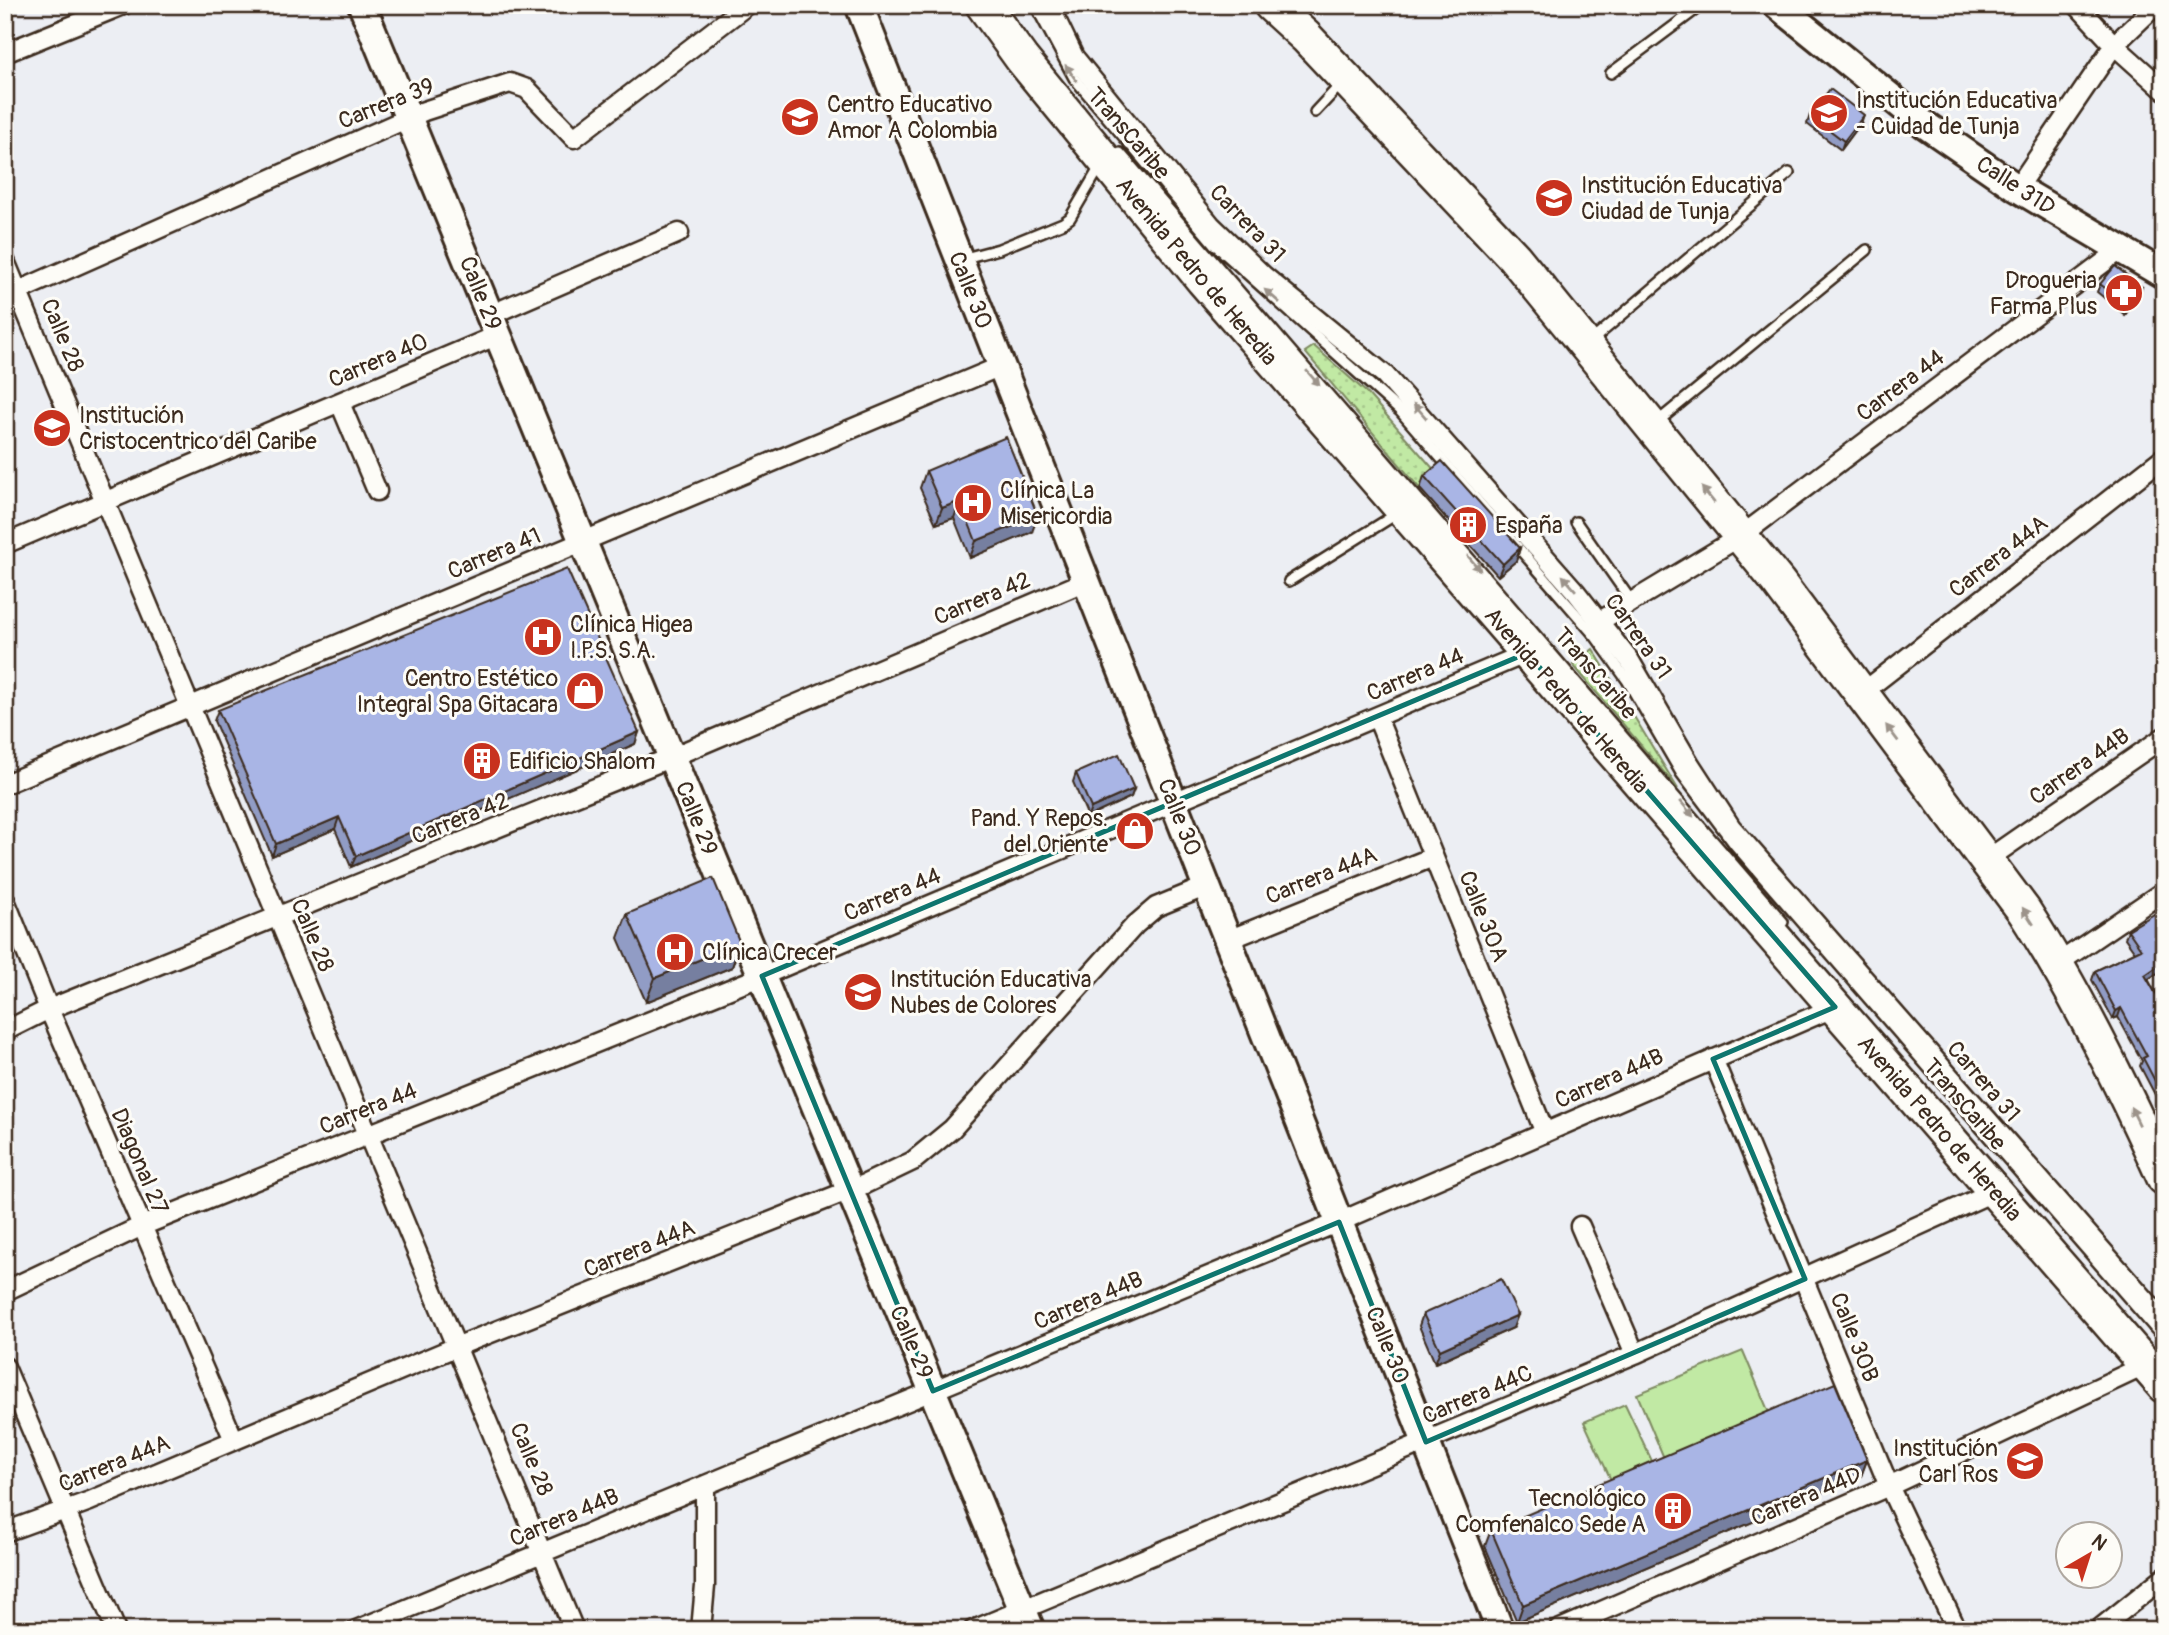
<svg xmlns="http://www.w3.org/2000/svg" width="2169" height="1635" viewBox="0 0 2169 1635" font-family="Pangolin,sans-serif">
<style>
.green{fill:url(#green-dots);stroke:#7e8a61;stroke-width:2}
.pitch{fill:#c1e9a4;stroke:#7e8a61;stroke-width:2}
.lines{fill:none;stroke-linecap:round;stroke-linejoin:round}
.lane-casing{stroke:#3b2a1e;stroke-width:14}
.street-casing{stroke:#3b2a1e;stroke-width:23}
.secondary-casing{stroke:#3b2a1e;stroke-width:32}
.highway-casing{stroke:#3b2a1e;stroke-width:38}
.lane{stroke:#fdfcf7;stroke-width:9}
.street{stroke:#fdfcf7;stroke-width:18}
.secondary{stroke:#fdfcf7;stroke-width:26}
.highway{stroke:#fdfcf7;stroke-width:33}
.wall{fill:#919cc5;stroke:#3b2a1e;stroke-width:2}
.shaded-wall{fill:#767fa0;stroke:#3b2a1e;stroke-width:2}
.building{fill:#a9b5e5;stroke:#3b2a1e;stroke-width:2}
.oneway{fill:#9c938a}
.marked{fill:none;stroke:#0f766e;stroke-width:5;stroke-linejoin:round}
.labels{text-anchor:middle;stroke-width:6;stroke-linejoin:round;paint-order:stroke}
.poi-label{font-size:23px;fill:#3b2a1e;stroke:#fdfcf7;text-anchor:start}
.street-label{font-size:23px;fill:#3b2a1e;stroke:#fdfcf7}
</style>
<defs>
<pattern id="green-dots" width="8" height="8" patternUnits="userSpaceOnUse" patternTransform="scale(1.75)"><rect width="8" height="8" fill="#c1e9a4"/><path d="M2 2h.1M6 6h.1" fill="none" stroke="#a7c88d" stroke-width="1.8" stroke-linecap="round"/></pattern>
</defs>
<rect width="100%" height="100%" fill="#eceef3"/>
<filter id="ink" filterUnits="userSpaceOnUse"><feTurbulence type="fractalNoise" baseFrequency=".0143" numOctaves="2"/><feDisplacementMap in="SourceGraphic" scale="14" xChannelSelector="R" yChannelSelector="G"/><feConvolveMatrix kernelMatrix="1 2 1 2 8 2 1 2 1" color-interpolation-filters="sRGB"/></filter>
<g filter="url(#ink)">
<!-- green -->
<path class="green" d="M1314,346L1367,393L1437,473L1420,489L1305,352Z
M1593,649L1678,789L1573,665Z"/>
<!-- pitch -->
<path class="pitch" d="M1743,1351L1772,1420L1666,1463L1637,1394Z
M1625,1404L1652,1461L1611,1480L1584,1422Z"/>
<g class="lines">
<defs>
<path id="lane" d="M1035,5L1074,78L1215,245L1400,411L1596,637L1627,680L1681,773L1735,845L2164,1339
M1611,73L1702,5
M1315,112L1342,83
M1120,153L1783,922
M961,259L999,249L1063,223L1070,218L1101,165
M1590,342L1789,173
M1656,423L1867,250
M1576,522L1632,602
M1289,581L1398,513"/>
<path id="street" d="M1049,5L1074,57L1211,225L1264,276L1385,375L1576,592L1630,661L1690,764L1731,827L2164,1321
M2077,5L2114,45L2164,90
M5,53L123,5
M2017,188L2114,45L2156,5
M5,261L574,1630
M5,297L424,111L510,83L527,89L574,138L747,5
M490,315L679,233
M340,403L377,491
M5,544L498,335
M1600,621L1741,536L2119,251
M1862,693L2164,457
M1377,717L1545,1133
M5,784L1001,366
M1988,859L2164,737
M5,900L49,1009L234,1440
M1228,940L1433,857
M2057,964L2164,891
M5,1031L49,1009L672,757L1086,581
M1713,1059L1889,1486L1957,1630
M1580,1226L1635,1354
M5,1291L142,1226L762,976L1527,653
M5,1367L116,1630
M5,1532L90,1501L458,1346L865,1184L913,1161L952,1129L1135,925L1156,907L1207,886
M356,1630L1339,1222L1835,1007
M701,1630L705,1586V1485
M973,1630L1635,1354L1995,1191
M1558,1630L1889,1486L2146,1365
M2098,1630L2164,1577"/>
<path id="secondary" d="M362,5L1031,1630
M859,5L1500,1630
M1777,5L1924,124L2017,188L2164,275"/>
<path id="highway" d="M983,5L1022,59L1203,280L2164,1386
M1271,5L1306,37L1514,257L1778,582L2024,911C2078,995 2123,1087 2164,1178"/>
</defs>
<!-- lane casing -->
<use href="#lane" class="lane-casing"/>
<!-- street casing -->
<use href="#street" class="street-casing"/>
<!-- secondary casing -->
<use href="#secondary" class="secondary-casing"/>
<!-- highway casing -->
<use href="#highway" class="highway-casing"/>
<!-- lane -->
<use href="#lane" class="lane"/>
<!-- street -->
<use href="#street" class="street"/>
<!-- secondary -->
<use href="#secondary" class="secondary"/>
<!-- highway -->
<use href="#highway" class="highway"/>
</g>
<!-- wall -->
<path class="wall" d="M1810,115L1861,123L1841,150L1807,124Z
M2100,284L2142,287L2139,295L2125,315L2097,292Z
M926,471L1032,532L970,558L954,518L936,524L920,488Z
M1424,476L1520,548L1516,561L1498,576L1420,489Z
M218,710L639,732L635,744L351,867L335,829L272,856L214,721Z
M1076,773L1134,789L1131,797L1088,817L1073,782Z
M627,914L740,943L732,967L646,1002L618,938Z
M2128,930L2164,969L2148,979L2164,1008V1112L2140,1066L2142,1061L2118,1017L2113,1019L2092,980L2095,971L2135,952L2125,938Z
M1423,1314L1513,1328L1435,1363L1419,1326Z
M1867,1460L1861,1476L1517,1622L1485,1546L1491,1530Z"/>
<!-- shaded-wall -->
<path class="shaded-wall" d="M1864,115L1861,123L1841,150L1844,141Z
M2142,287L2139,295L2125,315L2128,306Z
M960,501L954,518L936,524L942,508Z
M1038,516L1032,532L970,558L976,541Z
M1520,548L1516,561L1498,576L1503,564Z
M639,732L635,744L351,867L356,856Z
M1134,789L1131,797L1088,817L1091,808Z
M339,817L335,829L272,856L276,844Z
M740,943L732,967L646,1002L655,978Z
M2164,962V969L2142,983L2145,975Z
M2121,1008L2118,1017L2113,1019L2116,1011Z
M1518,1315L1513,1328L1435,1363L1440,1350Z
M1867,1460L1861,1476L1517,1622L1523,1605Z"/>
<!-- building -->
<path class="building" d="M1830,89L1864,115L1844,141L1810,115Z
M2115,266L2142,287L2128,306L2100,284Z
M1006,437L1038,516L976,541L960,501L942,508L926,471Z
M1442,461L1520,548L1503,564L1424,476Z
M567,569L639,732L356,856L339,817L276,844L218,710Z
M1119,754L1134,789L1091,808L1076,773Z
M713,878L740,943L655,978L627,914Z
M2164,908V962L2145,975L2164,1008V1098L2143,1058L2147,1056L2121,1008L2116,1011L2095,971L2141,949L2128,930Z
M1501,1279L1518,1315L1440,1350L1423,1314Z
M1835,1383L1867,1460L1523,1605L1491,1530Z"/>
<!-- one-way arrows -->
<defs><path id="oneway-solid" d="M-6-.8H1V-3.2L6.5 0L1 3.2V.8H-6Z" transform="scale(1.75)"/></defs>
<g class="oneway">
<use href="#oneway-solid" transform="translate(1071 73) rotate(-125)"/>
<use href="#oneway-solid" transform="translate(1272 296) rotate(-139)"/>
<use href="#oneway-solid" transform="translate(1313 378) rotate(49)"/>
<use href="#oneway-solid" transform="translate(1420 411) rotate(-131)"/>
<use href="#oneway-solid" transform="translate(1708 495) rotate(-129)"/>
<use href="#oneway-solid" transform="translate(1474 563) rotate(49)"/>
<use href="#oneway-solid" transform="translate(1569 583) rotate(-131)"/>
<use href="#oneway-solid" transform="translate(1892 733) rotate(-127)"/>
<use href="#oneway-solid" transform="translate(1687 809) rotate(50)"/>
<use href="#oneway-solid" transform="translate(2028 916) rotate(-123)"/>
<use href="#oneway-solid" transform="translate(2135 1116) rotate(-116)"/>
</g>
</g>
<!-- marked area -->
<path class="marked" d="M1527,653L1835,1007L1713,1059L1805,1279L1426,1442L1339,1222L933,1391L762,976Z"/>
<!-- icons -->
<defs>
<symbol id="school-disc" viewBox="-11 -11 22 22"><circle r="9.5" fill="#c8321e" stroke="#fdfcf7"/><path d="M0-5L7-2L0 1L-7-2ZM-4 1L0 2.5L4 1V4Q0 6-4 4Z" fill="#fff"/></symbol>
<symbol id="pharmacy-disc" viewBox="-11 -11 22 22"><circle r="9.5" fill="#c8321e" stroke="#fdfcf7"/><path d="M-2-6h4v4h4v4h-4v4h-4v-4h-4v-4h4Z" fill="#fff"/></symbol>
<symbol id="hospital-disc" viewBox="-11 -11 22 22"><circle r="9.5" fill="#c8321e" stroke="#fdfcf7"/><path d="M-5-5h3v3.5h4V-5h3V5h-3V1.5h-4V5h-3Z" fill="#fff"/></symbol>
<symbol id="building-disc" viewBox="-11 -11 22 22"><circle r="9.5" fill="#c8321e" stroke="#fdfcf7"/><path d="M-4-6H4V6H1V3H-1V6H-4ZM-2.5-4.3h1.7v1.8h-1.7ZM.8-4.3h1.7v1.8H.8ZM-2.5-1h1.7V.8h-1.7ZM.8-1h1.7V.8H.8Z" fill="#fff"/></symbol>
<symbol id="shop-disc" viewBox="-11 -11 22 22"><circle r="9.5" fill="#c8321e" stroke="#fdfcf7"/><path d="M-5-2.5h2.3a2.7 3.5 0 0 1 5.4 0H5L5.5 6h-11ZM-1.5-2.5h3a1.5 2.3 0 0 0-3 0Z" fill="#fff"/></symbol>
</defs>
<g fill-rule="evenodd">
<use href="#school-disc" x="1807" y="91" width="44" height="44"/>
<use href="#school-disc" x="778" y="95" width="44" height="44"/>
<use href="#school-disc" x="1532" y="176" width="44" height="44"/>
<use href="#pharmacy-disc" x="2102" y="271" width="44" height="44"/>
<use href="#school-disc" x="30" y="406" width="44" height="44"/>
<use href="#hospital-disc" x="951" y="481" width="44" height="44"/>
<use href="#building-disc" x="1446" y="503" width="44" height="44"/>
<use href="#hospital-disc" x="521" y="615" width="44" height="44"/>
<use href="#shop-disc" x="563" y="669" width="44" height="44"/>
<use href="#building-disc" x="460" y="739" width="44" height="44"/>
<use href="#shop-disc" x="1113" y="809" width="44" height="44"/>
<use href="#hospital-disc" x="653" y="930" width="44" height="44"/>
<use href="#school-disc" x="841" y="970" width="44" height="44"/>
<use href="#school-disc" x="2003" y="1439" width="44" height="44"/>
<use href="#building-disc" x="1651" y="1489" width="44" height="44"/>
</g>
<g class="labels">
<!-- poi labels -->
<g class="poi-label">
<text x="1856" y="108">Institución Educativa<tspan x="1856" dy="26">- Cuidad de Tunja</tspan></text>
<text x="827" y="112">Centro Educativo<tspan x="827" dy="26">Amor A Colombia</tspan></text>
<text x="1581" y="193">Institución Educativa<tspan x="1581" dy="26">Ciudad de Tunja</tspan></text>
<text x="2097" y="288" text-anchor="end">Drogueria<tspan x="2097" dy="26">Farma Plus</tspan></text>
<text x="79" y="423">Institución<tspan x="79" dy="26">Cristocentrico del Caribe</tspan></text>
<text x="1000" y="498">Clínica La<tspan x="1000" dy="26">Misericordia</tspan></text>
<text x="1495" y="533">España</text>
<text x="570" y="632">Clínica Higea<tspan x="570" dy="26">I.P.S. S.A.</tspan></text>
<text x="558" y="686" text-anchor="end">Centro Estético<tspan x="558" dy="26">Integral Spa Gitacara</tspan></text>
<text x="509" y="769">Edificio Shalom</text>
<text x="1108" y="826" text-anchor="end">Pand. Y Repos.<tspan x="1108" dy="26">del Oriente</tspan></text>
<text x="702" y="960">Clínica Crecer</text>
<text x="890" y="987">Institución Educativa<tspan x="890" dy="26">Nubes de Colores</tspan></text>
<text x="1998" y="1456" text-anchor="end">Institución<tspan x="1998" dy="26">Carl Ros</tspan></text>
<text x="1646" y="1506" text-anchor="end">Tecnológico<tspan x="1646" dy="26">Comfenalco Sede A</tspan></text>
</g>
<!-- street labels -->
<g class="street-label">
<text transform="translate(386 103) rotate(-22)" y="8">Carrera 39</text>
<text transform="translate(1129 133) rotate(49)" y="8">TransCaribe</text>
<text transform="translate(2016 185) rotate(33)" y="8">Calle 31D</text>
<text transform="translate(1248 223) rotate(46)" y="8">Carrera 31</text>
<text transform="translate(1197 271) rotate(50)" y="8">Avenida Pedro de Heredia</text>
<text transform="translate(971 290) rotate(68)" y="8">Calle 30</text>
<text transform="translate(481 293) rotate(68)" y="8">Calle 29</text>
<text transform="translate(63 335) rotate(67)" y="8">Calle 28</text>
<text transform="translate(378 360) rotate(-23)" y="8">Carrera 40</text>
<text transform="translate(1900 385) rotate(-37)" y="8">Carrera 44</text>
<text transform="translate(494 553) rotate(-23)" y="8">Carrera 41</text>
<text transform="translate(1998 556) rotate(-38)" y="8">Carrera 44A</text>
<text transform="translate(982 598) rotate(-23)" y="8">Carrera 42</text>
<text transform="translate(1639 636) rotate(55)" y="8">Carrera 31</text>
<text transform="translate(1596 673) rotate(49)" y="8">TransCaribe</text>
<text transform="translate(1415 674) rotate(-23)" y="8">Carrera 44</text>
<text transform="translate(1567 700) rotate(49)" y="8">Avenida Pedro de Heredia</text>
<text transform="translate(2079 766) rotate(-35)" y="8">Carrera 44B</text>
<text transform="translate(1180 817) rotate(68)" y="8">Calle 30</text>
<text transform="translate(460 818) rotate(-22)" y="8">Carrera 42</text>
<text transform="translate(697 818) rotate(68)" y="8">Calle 29</text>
<text transform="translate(1321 875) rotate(-22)" y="8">Carrera 44A</text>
<text transform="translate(892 894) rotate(-23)" y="8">Carrera 44</text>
<text transform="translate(1484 916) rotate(68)" y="8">Calle 30A</text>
<text transform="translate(313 935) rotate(67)" y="8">Calle 28</text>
<text transform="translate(1609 1078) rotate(-24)" y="8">Carrera 44B</text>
<text transform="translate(1984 1081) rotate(49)" y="8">Carrera 31</text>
<text transform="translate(1965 1104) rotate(49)" y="8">TransCaribe</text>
<text transform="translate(368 1108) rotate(-22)" y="8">Carrera 44</text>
<text transform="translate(1940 1128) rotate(49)" y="8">Avenida Pedro de Heredia</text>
<text transform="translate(140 1161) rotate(67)" y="8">Diagonal 27</text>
<text transform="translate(639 1248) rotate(-22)" y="8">Carrera 44A</text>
<text transform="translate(1088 1300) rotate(-23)" y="8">Carrera 44B</text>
<text transform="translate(1855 1337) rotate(68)" y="8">Calle 30B</text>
<text transform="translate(912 1342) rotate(67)" y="8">Calle 29</text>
<text transform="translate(1388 1345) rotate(68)" y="8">Calle 30</text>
<text transform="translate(1477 1394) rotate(-23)" y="8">Carrera 44C</text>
<text transform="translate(532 1459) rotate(67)" y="8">Calle 28</text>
<text transform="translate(114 1463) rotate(-22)" y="8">Carrera 44A</text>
<text transform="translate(1806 1496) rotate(-23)" y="8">Carrera 44D</text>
<text transform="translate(564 1517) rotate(-23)" y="8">Carrera 44B</text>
</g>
</g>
<!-- margin -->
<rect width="2169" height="1635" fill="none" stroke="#fdfcf7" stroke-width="28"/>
<rect x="14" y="14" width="2141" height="1607" fill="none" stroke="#3b2a1e" stroke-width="2.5" filter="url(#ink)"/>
<!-- north arrow -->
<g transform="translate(2089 1555) rotate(39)"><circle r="33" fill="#fdfcf7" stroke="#afa8a0" stroke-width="2"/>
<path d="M0-5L12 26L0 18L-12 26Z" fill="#c8321e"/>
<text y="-10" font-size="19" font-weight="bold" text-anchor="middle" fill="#3b2a1e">N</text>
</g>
</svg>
